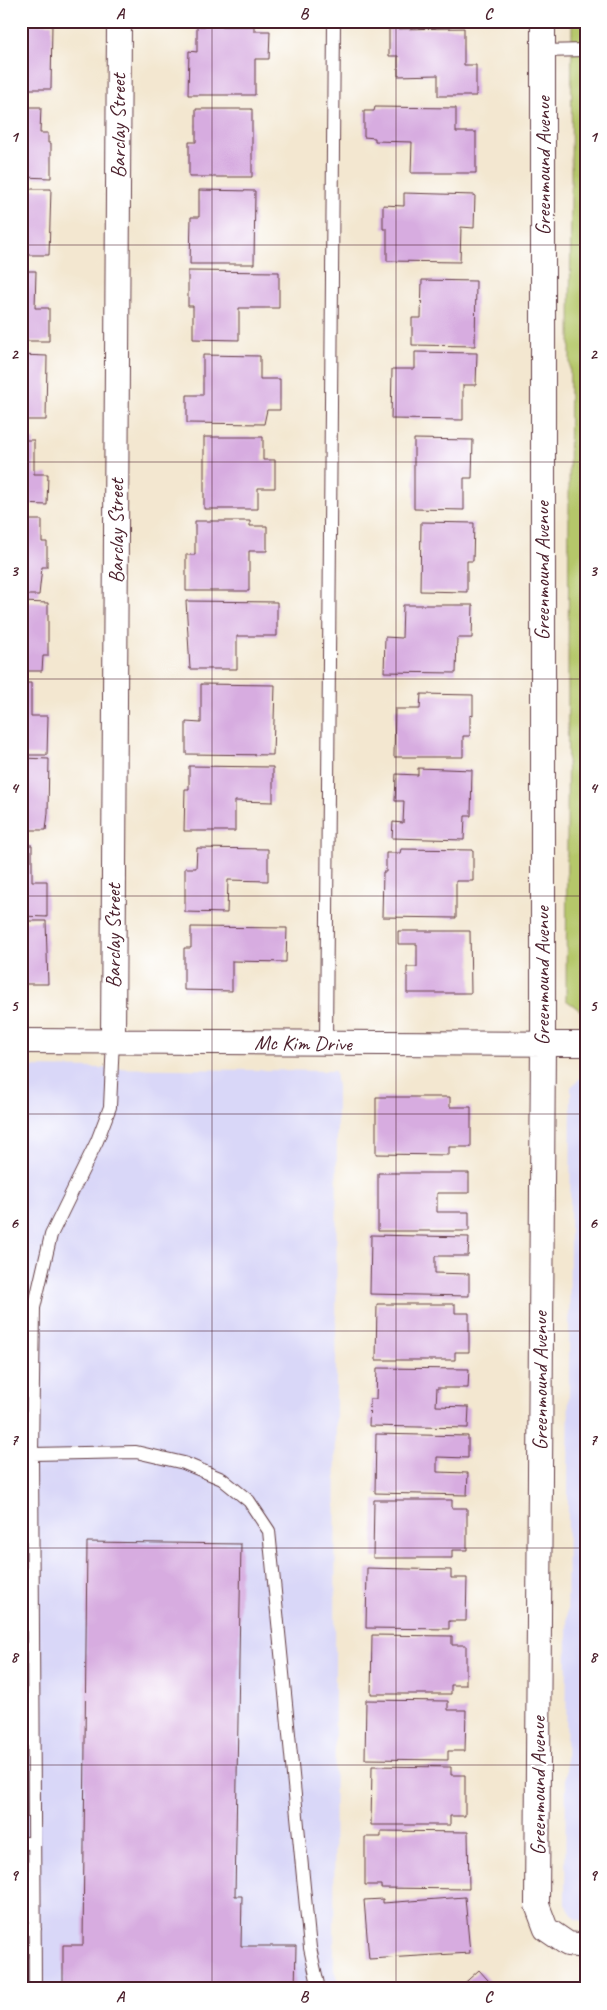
<svg xmlns="http://www.w3.org/2000/svg" width="607" height="2010" viewBox="0 0 607 2010" font-family="Caveat,sans-serif">
<style>
.built{fill:#d9d7f8}
.green{fill:#b5c76a;stroke:#80734a}
.building{fill:#d7ace0}
.lines{fill:none;stroke-linecap:round;stroke-linejoin:round}
.lane-casing{stroke:#633d44;stroke-width:14}
.street-casing{stroke:#633d44;stroke-width:26}
.lane{stroke:#fff;stroke-width:12}
.street{stroke:#fff;stroke-width:24}
.grid{fill:none;stroke:#4a1f2b;stroke-width:1;stroke-opacity:0.55}
.labels{text-anchor:middle;stroke-width:4.5;stroke-linejoin:round;paint-order:stroke}
.street-label{font-size:21px;fill:#4a1f2b;stroke:#fff}
.neatline{fill:none;stroke:#4a1f2b;stroke-width:2}
.grid-label{font-size:16px;text-anchor:middle;font-weight:bold;fill:#4a1f2b}
</style>
<rect width="100%" height="100%" fill="#fff"/>
<filter id="ink" filterUnits="userSpaceOnUse"><feTurbulence type="fractalNoise" baseFrequency=".02" numOctaves="2"/><feDisplacementMap in="SourceGraphic" scale="10" xChannelSelector="R" yChannelSelector="G"/><feConvolveMatrix kernelMatrix="1 2 1 2 8 2 1 2 1" color-interpolation-filters="sRGB"/></filter>
<filter id="wash" filterUnits="userSpaceOnUse"><feTurbulence type="fractalNoise" baseFrequency=".0096" numOctaves="4" result="noise"/><feDisplacementMap in="SourceGraphic" scale="20" xChannelSelector="R" yChannelSelector="G"/><feGaussianBlur stdDeviation="1.12" result="paint"/><feColorMatrix in="noise" values="0 0 0 0 0 0 0 0 0 0 0 0 0 0 0 0 0 1.4 0 .05"/><feComposite in="paint" operator="in"/></filter>
<g filter="url(#wash)">
<rect width="100%" height="100%" fill="#f3e7d0"/>
<!-- built -->
<path class="built" d="M21,1067L335,1071L337,1087L334,1970L341,1989H21Z
M586,1072V1922L575,1919L565,1904L571,1087Z"/>
<!-- green -->
<path class="green" d="M572,21H586V1011H581L566,1000Z"/>
<g id="blocks">
<!-- building -->
<path class="building" d="M21,24H52L51,89H21Z
M197,26H254V31H270L269,59H255V95H188L189,51L197,52Z
M464,28V65H476V96H438V75L398,76V56H389V29Z
M21,107H41L40,133H48V143H51V178L21,177Z
M375,107L456,108V132H476V173H411L412,142L375,141V138L364,137V111H374Z
M196,109H252V177H189V142H196Z
M21,189H51L49,255H21Z
M199,190L255,191L254,264H190L191,217H199Z
M404,193L475,195L474,228L461,227L460,262L387,261V229H383V205L404,206Z
M21,271H36L35,308H49V341H21Z
M188,271L279,272V308H239V340L193,339V306H188Z
M422,280L476,281L475,346L412,345V318H421Z
M415,352L477,353L476,385H463V420L391,419L392,369H415Z
M21,355L47,356L46,420H21Z
M203,355L260,356V379H280V410H267L264,424L187,423V395H203Z
M204,437H263V460H275V488H258V509H204Z
M414,439L473,440L472,478H464V510L414,509Z
M21,440H34V474H48L47,505L21,504Z
M21,520H42V542H47V567H42L39,595H21Z
M195,521H250V526H267V551H249V591H186V555H195Z
M421,522L474,523L473,561H467V592L420,591Z
M186,601L277,602V636H237V669H190Z
M21,602L48,603V656H43L42,671H21Z
M403,605H473L472,638H457L456,673L384,672L385,637L402,638Z
M21,683H31V716H48L47,755H21Z
M201,684L275,685L273,755L186,754V722L201,723Z
M421,694L473,695V716L470,715V736H463V757H394L395,709H420Z
M21,758L49,759L48,813L46,830H21Z
M189,766L273,767V802L235,801V831H184L185,789H189Z
M418,768L472,770L471,816H465L464,840L392,838L393,822L403,823L404,801H395L396,774L418,775Z
M21,845H32V881H47V917L21,916Z
M197,848L268,849V881L228,880L227,913L185,912V868H196Z
M401,849L473,850V881H456V918L382,917L383,872H386V853H400Z
M21,921H46L48,984H21Z
M191,927L287,928L286,962L232,961V991L184,990V948H191Z
M398,931H470L471,993H407V967H417V944H398Z
M376,1097H450V1107H471V1147H449V1155L376,1154Z
M378,1173H469V1193H437V1212H469V1231H378Z
M371,1235L469,1237L468,1256H435V1273L469,1274V1296L370,1294Z
M377,1304H455V1313H469V1352H455V1360H376Z
M377,1368L469,1369L468,1388H437L436,1406L469,1407L468,1428L369,1426L370,1399H376Z
M376,1434L468,1436V1458L437,1457V1472L468,1473L467,1495L375,1493Z
M374,1500H452V1508H467V1550H452V1558H373Z
M87,1542L241,1544L235,1896H242L241,1946H296L295,1989H63V1945H83Z
M367,1568L451,1570V1578H467L466,1621H449V1629L366,1628Z
M372,1635L452,1636V1645H466V1685H451V1694H371Z
M366,1700L448,1701V1710H466L465,1751H448V1760L365,1759Z
M372,1766L451,1767V1775H465V1816H450V1825H371Z
M381,1831L468,1832L469,1889L381,1888V1885H365V1837H381Z
M465,1897L470,1953L369,1959L364,1900L383,1899V1903Z
M479,1970L496,1989H458Z"/>
</g>
</g>
<g filter="url(#ink)">
<use href="#blocks" fill-opacity="0" stroke="#633d44" stroke-width="1"/>
<g class="lines">
<defs>
<path id="lane" d="M543,51L586,50
M326,1043L334,21
M32,1454L136,1452L184,1463L222,1479L249,1501L269,1531L310,1948L319,1989
M21,1843H34
M21,1929H35
M35,1989L32,1454L34,1308L51,1235L97,1141L110,1107L113,1040"/>
<path id="street" d="M543,21V1044L537,1905L546,1929L568,1944L586,1946
M113,1040L119,21
M21,1041L586,1044"/>
</defs>
<!-- lane casing -->
<use href="#lane" class="lane-casing"/>
<!-- street casing -->
<use href="#street" class="street-casing"/>
<!-- lane -->
<use href="#lane" class="lane"/>
<!-- street -->
<use href="#street" class="street"/>
</g>
</g>
<!-- grid -->
<path class="grid" d="M212,21V1989M396,21V1989M21,245H586M21,462H586M21,679H586M21,896H586M21,1114H586M21,1331H586M21,1548H586M21,1765H586"/>
<g class="labels">
<!-- street labels -->
<g class="street-label">
<text transform="translate(118 126) rotate(-90)" y="7">Barclay Street</text>
<text transform="translate(543 166) rotate(-90)" y="7">Greenmound Avenue</text>
<text transform="translate(116 531) rotate(-90)" y="7">Barclay Street</text>
<text transform="translate(542 571) rotate(-90)" y="7">Greenmound Avenue</text>
<text transform="translate(113 936) rotate(-90)" y="7">Barclay Street</text>
<text transform="translate(542 976) rotate(-90)" y="7">Greenmound Avenue</text>
<text transform="translate(303 1043) rotate(1)" y="7">Mc Kim Drive</text>
<text transform="translate(540 1381) rotate(-90)" y="7">Greenmound Avenue</text>
<text transform="translate(538 1786) rotate(-90)" y="7">Greenmound Avenue</text>
</g>
</g>
<!-- margin -->
<rect width="607" height="2010" fill="none" stroke="#fff" stroke-width="55"/>
<rect x="28" y="28" width="552" height="1954" class="neatline"/>
<g class="grid-label">
<text x="120" y="19">A</text>
<text x="304" y="19">B</text>
<text x="488" y="19">C</text>
<text x="14" y="142">1</text>
<text x="593" y="142">1</text>
<text x="14" y="359">2</text>
<text x="593" y="359">2</text>
<text x="14" y="576">3</text>
<text x="593" y="576">3</text>
<text x="14" y="793">4</text>
<text x="593" y="793">4</text>
<text x="14" y="1011">5</text>
<text x="593" y="1011">5</text>
<text x="14" y="1228">6</text>
<text x="593" y="1228">6</text>
<text x="14" y="1445">7</text>
<text x="593" y="1445">7</text>
<text x="14" y="1662">8</text>
<text x="593" y="1662">8</text>
<text x="14" y="1880">9</text>
<text x="593" y="1880">9</text>
<text x="120" y="2002">A</text>
<text x="304" y="2002">B</text>
<text x="488" y="2002">C</text>
</g>
</svg>
